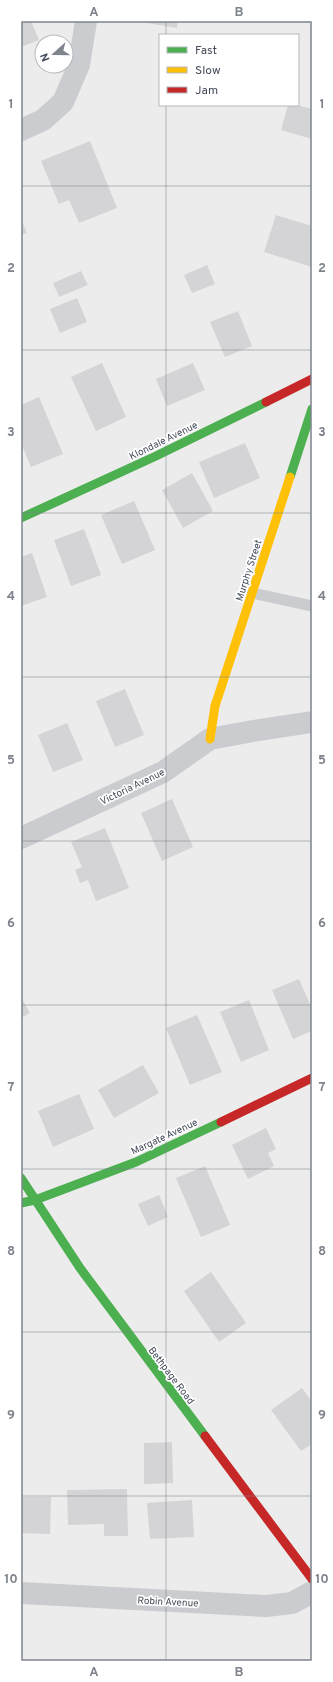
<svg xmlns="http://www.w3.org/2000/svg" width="333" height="1682" viewBox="0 0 333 1682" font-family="Overpass,sans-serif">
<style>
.building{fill:#d4d4d7}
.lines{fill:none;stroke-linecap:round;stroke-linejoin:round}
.lane{stroke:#caccd0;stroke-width:11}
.street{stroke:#caccd0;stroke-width:22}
.fast{stroke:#4caf50;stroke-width:9}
.slow{stroke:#ffc107;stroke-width:9}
.jam{stroke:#c62828;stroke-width:9}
.grid{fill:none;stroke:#7e838c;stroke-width:1;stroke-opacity:0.55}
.labels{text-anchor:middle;stroke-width:3.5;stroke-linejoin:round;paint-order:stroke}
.street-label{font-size:10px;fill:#434b58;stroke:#fff}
.neatline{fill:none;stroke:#7e838c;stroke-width:1.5}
.grid-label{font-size:13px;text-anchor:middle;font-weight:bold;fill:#7e838c}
</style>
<rect width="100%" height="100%" fill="#edecec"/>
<!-- building -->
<path class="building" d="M21,21H31L39,40L21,47Z
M135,21H178L177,28Z
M288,105H297L312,109V139L281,130Z
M90,141L117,208L79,223L69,200L59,204L41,161Z
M276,215L312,226V267L264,252Z
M21,219L27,233L21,235Z
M207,265L215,284L192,293L184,275Z
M81,271L88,285L59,297L53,283Z
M77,298L87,322L60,333L50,309Z
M238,311L252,346L225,357L210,322Z
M102,363L126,417L96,431L71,377Z
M193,363L205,390L167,406L156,379Z
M39,397L63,454L31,467L21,443V405Z
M245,443L260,478L214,498L199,462Z
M192,473L213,511L183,528L162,490Z
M134,501L155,550L122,564L101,515Z
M84,529L101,575L71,586L54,540Z
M32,553L47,597L21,606V557Z
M125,689L144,735L115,747L96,701Z
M67,723L83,760L53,772L38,735Z
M172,799L193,847L162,861L141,813Z
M105,828L129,888L96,901L88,880L80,883L75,870L82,867L71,842Z
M299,979L312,1009V1031L293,1039L272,990Z
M21,997L30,1013L21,1018Z
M249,1000L269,1050L241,1062L220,1012Z
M197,1015L222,1072L190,1085L166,1028Z
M143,1065L159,1093L114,1118L98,1090Z
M79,1094L94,1129L53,1147L38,1111Z
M266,1128L276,1149L268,1153L274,1166L248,1179L232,1145Z
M205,1166L230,1225L201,1237L176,1178Z
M159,1195L168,1217L148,1226L138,1204Z
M211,1272L246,1323L219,1342L184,1291Z
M302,1388L312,1402V1444L301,1451L271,1410Z
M172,1442L173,1483L144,1484V1443Z
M127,1489L128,1536H104V1524L68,1525L67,1490Z
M21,1497H51L50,1534L21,1533Z
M192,1500L194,1537L150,1539L147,1503Z"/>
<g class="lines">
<!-- lane -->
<path class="lane" d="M252,593L312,606"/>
<!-- street -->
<path class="street" d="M21,130L43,120L63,102L79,65L86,21
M21,838L163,772L210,739L253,731L312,722
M21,1593L266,1606L292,1603L312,1592"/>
<!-- fast -->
<path class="fast" d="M290,477L312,409
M21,518L156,456L266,402
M21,1178L80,1268L205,1436
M21,1203L35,1200L136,1162L221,1122"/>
<!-- slow -->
<path class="slow" d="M210,739L215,706L290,477"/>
<!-- jam -->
<path class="jam" d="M266,402L312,379
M221,1122L312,1078
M205,1436L312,1579"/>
</g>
<!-- grid -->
<path class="grid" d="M166,21V35M166,105V1661M21,186H312M21,350H312M21,513H312M21,677H312M21,841H312M21,1005H312M21,1169H312M21,1332H312M21,1496H312"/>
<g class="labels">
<!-- street labels -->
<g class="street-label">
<text transform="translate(163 440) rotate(-26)" y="4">Klondale Avenue</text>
<text transform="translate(248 570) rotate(-72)" y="4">Murphy Street</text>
<text transform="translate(132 786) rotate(-26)" y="4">Victoria Avenue</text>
<text transform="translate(164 1136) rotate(-25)" y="4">Margate Avenue</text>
<text transform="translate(172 1375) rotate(53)" y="4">Bethpage Road</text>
<text transform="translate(168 1601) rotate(3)" y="4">Robin Avenue</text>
</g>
</g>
<!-- border -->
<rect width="333" height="1682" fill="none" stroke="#ffffff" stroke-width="44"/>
<!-- legend -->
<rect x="159" y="34" width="140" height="72" fill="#ffffff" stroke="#b4b7bc"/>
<rect x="167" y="47" width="20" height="6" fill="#4caf50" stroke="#b4b7bc"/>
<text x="195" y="54" font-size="12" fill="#434b58">Fast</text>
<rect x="167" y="67" width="20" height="6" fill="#ffc107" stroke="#b4b7bc"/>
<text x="195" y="74" font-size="12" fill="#434b58">Slow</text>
<rect x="167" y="87" width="20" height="6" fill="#c62828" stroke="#b4b7bc"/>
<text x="195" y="94" font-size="12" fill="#434b58">Jam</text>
<!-- north arrow -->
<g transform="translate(54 54) rotate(249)"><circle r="19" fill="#ffffff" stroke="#b4b7bc"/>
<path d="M0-3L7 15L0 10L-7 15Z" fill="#7e838c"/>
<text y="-6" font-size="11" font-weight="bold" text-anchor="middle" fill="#434b58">N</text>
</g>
<rect x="22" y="22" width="289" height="1638" class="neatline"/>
<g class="grid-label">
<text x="94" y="16">A</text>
<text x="239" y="16">B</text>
<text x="11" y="108">1</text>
<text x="322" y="108">1</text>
<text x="11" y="272">2</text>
<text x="322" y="272">2</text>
<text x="11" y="436">3</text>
<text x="322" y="436">3</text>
<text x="11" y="600">4</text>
<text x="322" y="600">4</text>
<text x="11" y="764">5</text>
<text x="322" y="764">5</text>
<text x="11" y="927">6</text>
<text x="322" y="927">6</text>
<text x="11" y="1091">7</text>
<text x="322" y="1091">7</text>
<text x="11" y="1255">8</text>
<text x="322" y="1255">8</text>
<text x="11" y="1419">9</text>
<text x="322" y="1419">9</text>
<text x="11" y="1583">10</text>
<text x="322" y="1583">10</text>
<text x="94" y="1676">A</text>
<text x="239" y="1676">B</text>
</g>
</svg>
